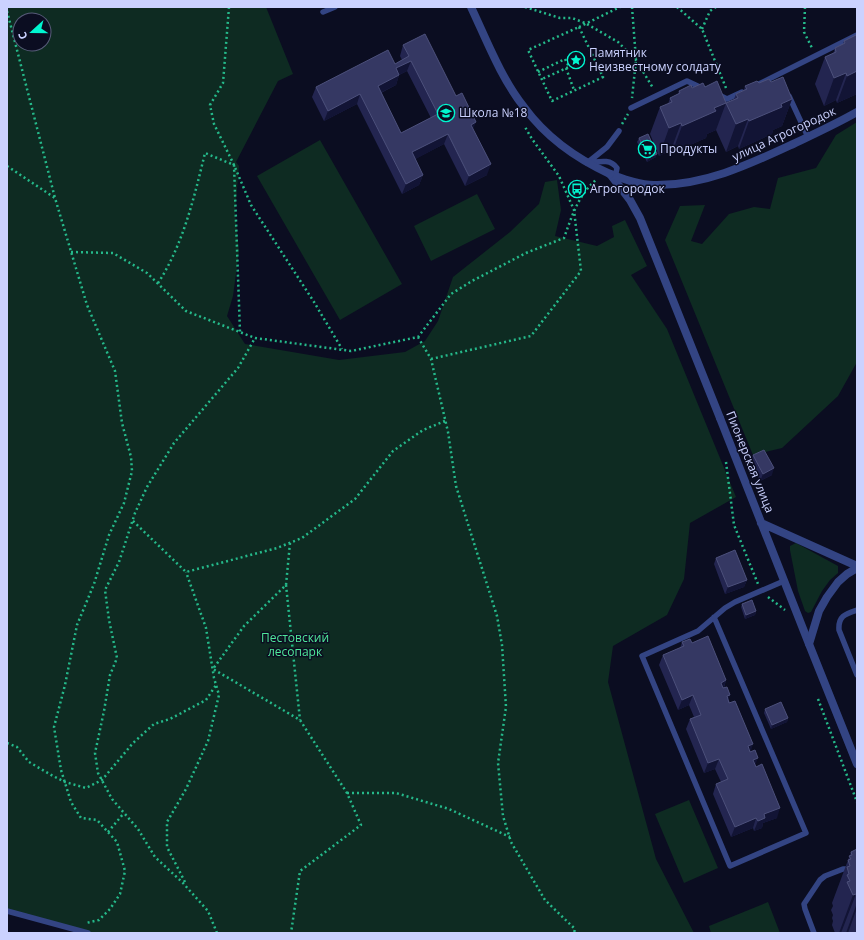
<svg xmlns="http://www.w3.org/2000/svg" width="864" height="940" viewBox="0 0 864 940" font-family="'Open Sans',sans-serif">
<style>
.green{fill:#0e2b22;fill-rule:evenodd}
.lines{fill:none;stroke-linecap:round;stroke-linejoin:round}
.path{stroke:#25b98a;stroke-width:2.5;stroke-dasharray:2 3;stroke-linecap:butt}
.service{stroke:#334483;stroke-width:5.5}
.pedestrian{stroke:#334483;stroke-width:8}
.minor{stroke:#334483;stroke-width:8}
.tertiary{stroke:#334483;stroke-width:8}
.wall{fill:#232550;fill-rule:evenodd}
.shaded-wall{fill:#121435}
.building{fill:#353863;stroke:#4c507b;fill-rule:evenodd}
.labels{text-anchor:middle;stroke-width:3;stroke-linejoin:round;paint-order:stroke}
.poi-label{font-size:12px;fill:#cbd2ff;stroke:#0b0d21;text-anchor:start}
.street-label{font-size:12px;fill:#cbd2ff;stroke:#0b0d21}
.park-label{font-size:12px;fill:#4fe79a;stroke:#0b0d21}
</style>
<rect width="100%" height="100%" fill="#0b0d21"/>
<!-- green -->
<path class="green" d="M7,7H266L293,74L278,81L236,162L239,166L235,212L239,251L233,296L227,316L245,344L339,360L405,352L425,341L438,321L453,277L510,232L539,204L545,182L557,180L561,210L555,236L597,246L614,237L612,226L625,220L647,266L631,275L667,329L736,497L690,523L684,579L667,615L613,646L608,682L656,859L694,933H82L7,910ZM20,20H44V44H20Z
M857,122V362L838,396L782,448L753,455L665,240L680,206L705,205L691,241L702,244L729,214L754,207L770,209L778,178L816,168L836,135Z
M320,140L402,284L340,320L257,176Z
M477,194L495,229L431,261L414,226Z
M796,543L838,566V573L830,580L822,591L811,612L808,613L805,611L798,591L790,550V546Z
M689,800L718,868L684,883L655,814Z
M768,902L780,933H711L709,926Z"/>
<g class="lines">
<!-- path -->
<path class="path" d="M229,7L223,83L210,105L214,124L234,165L251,205L314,302L342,349
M525,7L560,18H572L585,23L618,42L636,60L653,88
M632,7L636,60L632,98
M677,7L702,29L726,88
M805,7L804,32L812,48
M7,11L55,198
M579,27L603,77L552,101L528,50Z
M579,27L620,7
M702,29L710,11L716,7
M566,68L574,90
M538,72L565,59L569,67L542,79
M622,124L628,114
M7,166L55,198L87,305L115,371L122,423L131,457L132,471L124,503L109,535L94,584L77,625L65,685L54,727L61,770L71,802L81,818L97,820L117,842L125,871L120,894L110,909L99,920L86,923
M71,252L113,253L147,273L186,311L255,338L351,351L418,337L451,294L472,281L526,253L564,238C572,216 578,195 597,179
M158,283C183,245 194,198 205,153L234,165L240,332
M418,337L431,359L448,432L456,486L497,616L502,645L506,707L498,763L503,816L511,842L545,900L575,929L574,933
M431,359L531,336L581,271L574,210L559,176L532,139L525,127
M726,462L734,525L758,584
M133,521L186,572L277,548L302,538L355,499L393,451L423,430L445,421
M290,543L286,585L244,626L213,669L300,720L347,793L361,825L300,871L291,933
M286,585L300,720
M768,597L785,610
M818,699L857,802
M7,743L17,747L29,762L53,776L65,782L86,788L102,780L133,743L154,724L170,719L206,700L216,685
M347,793H396L449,809L510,837
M108,832L124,813
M185,882L167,847V822L186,789L208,741L219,695L214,678L206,628L186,572
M217,933L208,911L182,882L155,857L138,829L112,799L98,773L95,753L104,711L110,675L117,658L109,620L105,590L119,562L135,513L147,487L174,443L238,368L255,338"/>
<!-- service -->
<path class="service" d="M323,12L335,7
M757,85L857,35
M717,94L727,99L742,92
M789,96L808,137
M631,108L687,81L704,89
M587,163L607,147L619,131
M588,163C598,162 610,158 617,168L616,173L610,174
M857,610C845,614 838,616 839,630L857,675
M714,617L806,833L730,866L642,656L698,631L725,608L735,602L784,581
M7,911L88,933
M814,933L805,909L804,904L820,880L825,876L843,869H849L857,873"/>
<!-- pedestrian -->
<path class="pedestrian" d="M610,174L630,200L640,218L720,418"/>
<!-- minor -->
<path class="minor" d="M610,174C624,179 639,185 654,185C703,186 748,165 791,145C814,134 836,124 857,112
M720,418L809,644
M761,523L857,566"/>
<!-- tertiary -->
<path class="tertiary" d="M471,7C487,41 501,78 524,107C546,137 577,159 610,174
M857,568L847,574L838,582L827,597L819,611L809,644L857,764"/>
</g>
<!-- wall -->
<path class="wall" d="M857,37V94L837,103L836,100L824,106L815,84L825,57L833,54L835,48L843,44L844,41Z
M403,45L473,129L487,175L465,186L444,144L415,159L423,175L419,185L402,194L357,104L324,121L312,97L316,87L395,64L402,60L400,56ZM407,71L431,118L401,133L381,93L396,85L399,75Z
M771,82L792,99L782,126L773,130L772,134L739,149L738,146L726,152L716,130L707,134L706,138L672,153L671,150L659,156L650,134L660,107L668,104L670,98L678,94L679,91L692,88L705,87L726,103L734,99L736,94L744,90L745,86L759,83Z
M639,138L656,157L647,162L637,142Z
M753,455L772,475L760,481L751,462Z
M716,558L747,580L744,587L725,594L714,564Z
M742,604L756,611L755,615L745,619L741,607Z
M682,642L692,643L726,680L724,688L755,764L777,818L763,823L762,828L754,831L753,828L731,837L713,794L716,784L721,782L715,769L704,773L686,729L690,719L694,717L689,705L678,710L659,665L663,655L680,648Z
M765,709L788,718L787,722L771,729L764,713Z
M857,849V933H835L832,925L833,921L832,918L833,915L831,910L833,906L832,903L851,852Z"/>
<!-- shaded-wall -->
<path class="shaded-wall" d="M411,61L407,71L399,75L396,85L374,96L378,86L396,68Z
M857,71V94L837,103L847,76Z
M846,73L836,100L824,106L834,78Z
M360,94L357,104L324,121L328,111Z
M792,99L782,126L773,130L772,134L739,149L749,121L781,104Z
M726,103L716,130L707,134L706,138L672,153L682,126L714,108Z
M748,119L738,146L726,152L736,124Z
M476,122L472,132L471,125Z
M681,123L671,150L659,156L669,128Z
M448,134L444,144L408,163L412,152Z
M657,154L656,157L647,162L648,158Z
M491,164L487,175L465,186L469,176Z
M423,175L419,185L402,194L406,184Z
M774,468L772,475L760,481L763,474Z
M747,580L744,587L725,594L728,587Z
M756,611L755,615L745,619L746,615Z
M726,680L723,690L721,683Z
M693,695L689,705L678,710L682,700Z
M730,695L727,705V696Z
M788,718L787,722L771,729L772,725Z
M753,744L750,754L748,746Z
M758,758L754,768L753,760Z
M719,759L715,769L704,773L708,763Z
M780,808L777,818L763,823L762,828L754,831L758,821L764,814Z
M756,818L753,828L731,837L735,827Z
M856,894L841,933H839L853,895Z
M857,903V908L848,933H846Z"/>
<!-- building -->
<path class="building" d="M425,34L456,96L462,93L476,122L471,125L491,164L469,176L448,134L412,152L423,175L406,184L360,94L328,111L316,87L388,50L395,64L409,56L403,45ZM411,61L438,114L401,133L378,86L399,75L396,68Z
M856,35L857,37V71L847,76L846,73L834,78L825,57L836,52L835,48L845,43L844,41Z
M783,77L792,99L781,104L782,107L749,121L748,119L736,124L726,103L738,98L736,94L747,89L745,86L757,81L759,83L769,79L771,82Z
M717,81L726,103L714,108L716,111L682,126L681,123L669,128L660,107L672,102L670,98L680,93L679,91L691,85L692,88L703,83L705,87Z
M648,134L657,154L648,158L639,138Z
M764,450L774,468L763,474L753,455Z
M735,550L747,580L728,587L716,558Z
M752,600L756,611L746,615L742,604Z
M708,636L726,680L721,683L723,688L727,687L730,695L727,696L729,703L735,701L753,744L748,746L750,752L755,750L758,758L753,760L756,767L762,764L780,808L764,814L765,818L758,821L756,818L735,827L716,784L728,779L719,759L708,763L690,719L701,715L693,695L682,700L663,655L684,646L682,642L690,639L692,643Z
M781,702L788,718L772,725L765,709Z
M857,849V898L856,894L853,895L847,882L850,881L847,875L849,874L847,867L850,866L848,860L851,859L849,856L852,855L851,852Z"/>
<!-- icons -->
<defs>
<symbol id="sight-ring" viewBox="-11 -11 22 22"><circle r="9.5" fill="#0b0d21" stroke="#00f6d0" stroke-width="1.5"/><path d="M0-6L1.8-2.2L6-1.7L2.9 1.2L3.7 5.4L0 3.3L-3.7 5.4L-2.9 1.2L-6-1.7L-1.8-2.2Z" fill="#00f6d0"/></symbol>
<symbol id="school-ring" viewBox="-11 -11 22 22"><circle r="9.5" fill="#0b0d21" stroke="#00f6d0" stroke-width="1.5"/><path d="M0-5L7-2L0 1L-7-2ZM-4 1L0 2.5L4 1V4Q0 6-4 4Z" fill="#00f6d0"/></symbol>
<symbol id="supermarket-ring" viewBox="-11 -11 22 22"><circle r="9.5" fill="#0b0d21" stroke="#00f6d0" stroke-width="1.5"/><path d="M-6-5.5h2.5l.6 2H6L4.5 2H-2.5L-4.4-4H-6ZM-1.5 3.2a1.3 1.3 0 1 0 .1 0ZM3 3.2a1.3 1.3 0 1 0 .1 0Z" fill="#00f6d0"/></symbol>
<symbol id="bus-ring" viewBox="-11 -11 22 22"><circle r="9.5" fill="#0b0d21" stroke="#00f6d0" stroke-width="1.5"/><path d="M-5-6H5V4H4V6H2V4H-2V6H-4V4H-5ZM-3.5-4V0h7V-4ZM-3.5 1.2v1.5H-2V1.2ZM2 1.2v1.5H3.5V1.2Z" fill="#00f6d0"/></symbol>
</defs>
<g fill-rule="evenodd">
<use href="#sight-ring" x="566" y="50" width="20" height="20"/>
<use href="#school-ring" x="436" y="103" width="20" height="20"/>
<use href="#supermarket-ring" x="637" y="139" width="20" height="20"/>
<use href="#bus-ring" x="567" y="179" width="20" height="20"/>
</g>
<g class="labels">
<!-- poi labels -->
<g class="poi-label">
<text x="589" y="57">Памятник<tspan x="589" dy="14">Неизвестному солдату</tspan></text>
<text x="459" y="117">Школа №18</text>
<text x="660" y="153">Продукты</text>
<text x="590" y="193">Агрогородок</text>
</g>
<!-- street labels -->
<g class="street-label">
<text transform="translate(784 134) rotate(-25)" y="4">улица Агрогородок</text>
<text transform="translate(750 462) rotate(68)" y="4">Пионерская улица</text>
</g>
<!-- park labels -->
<g class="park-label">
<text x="295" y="642">Пестовский<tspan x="295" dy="14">лесопарк</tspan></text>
</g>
</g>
<!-- border -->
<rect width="864" height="940" fill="none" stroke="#cbd2ff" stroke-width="16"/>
<!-- north arrow -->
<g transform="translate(32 32) rotate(249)"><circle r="19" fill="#0b0d21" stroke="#585c7a"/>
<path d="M0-3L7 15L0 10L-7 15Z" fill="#00f6d0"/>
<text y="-6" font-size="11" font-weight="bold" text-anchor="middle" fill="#cbd2ff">С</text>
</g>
</svg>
